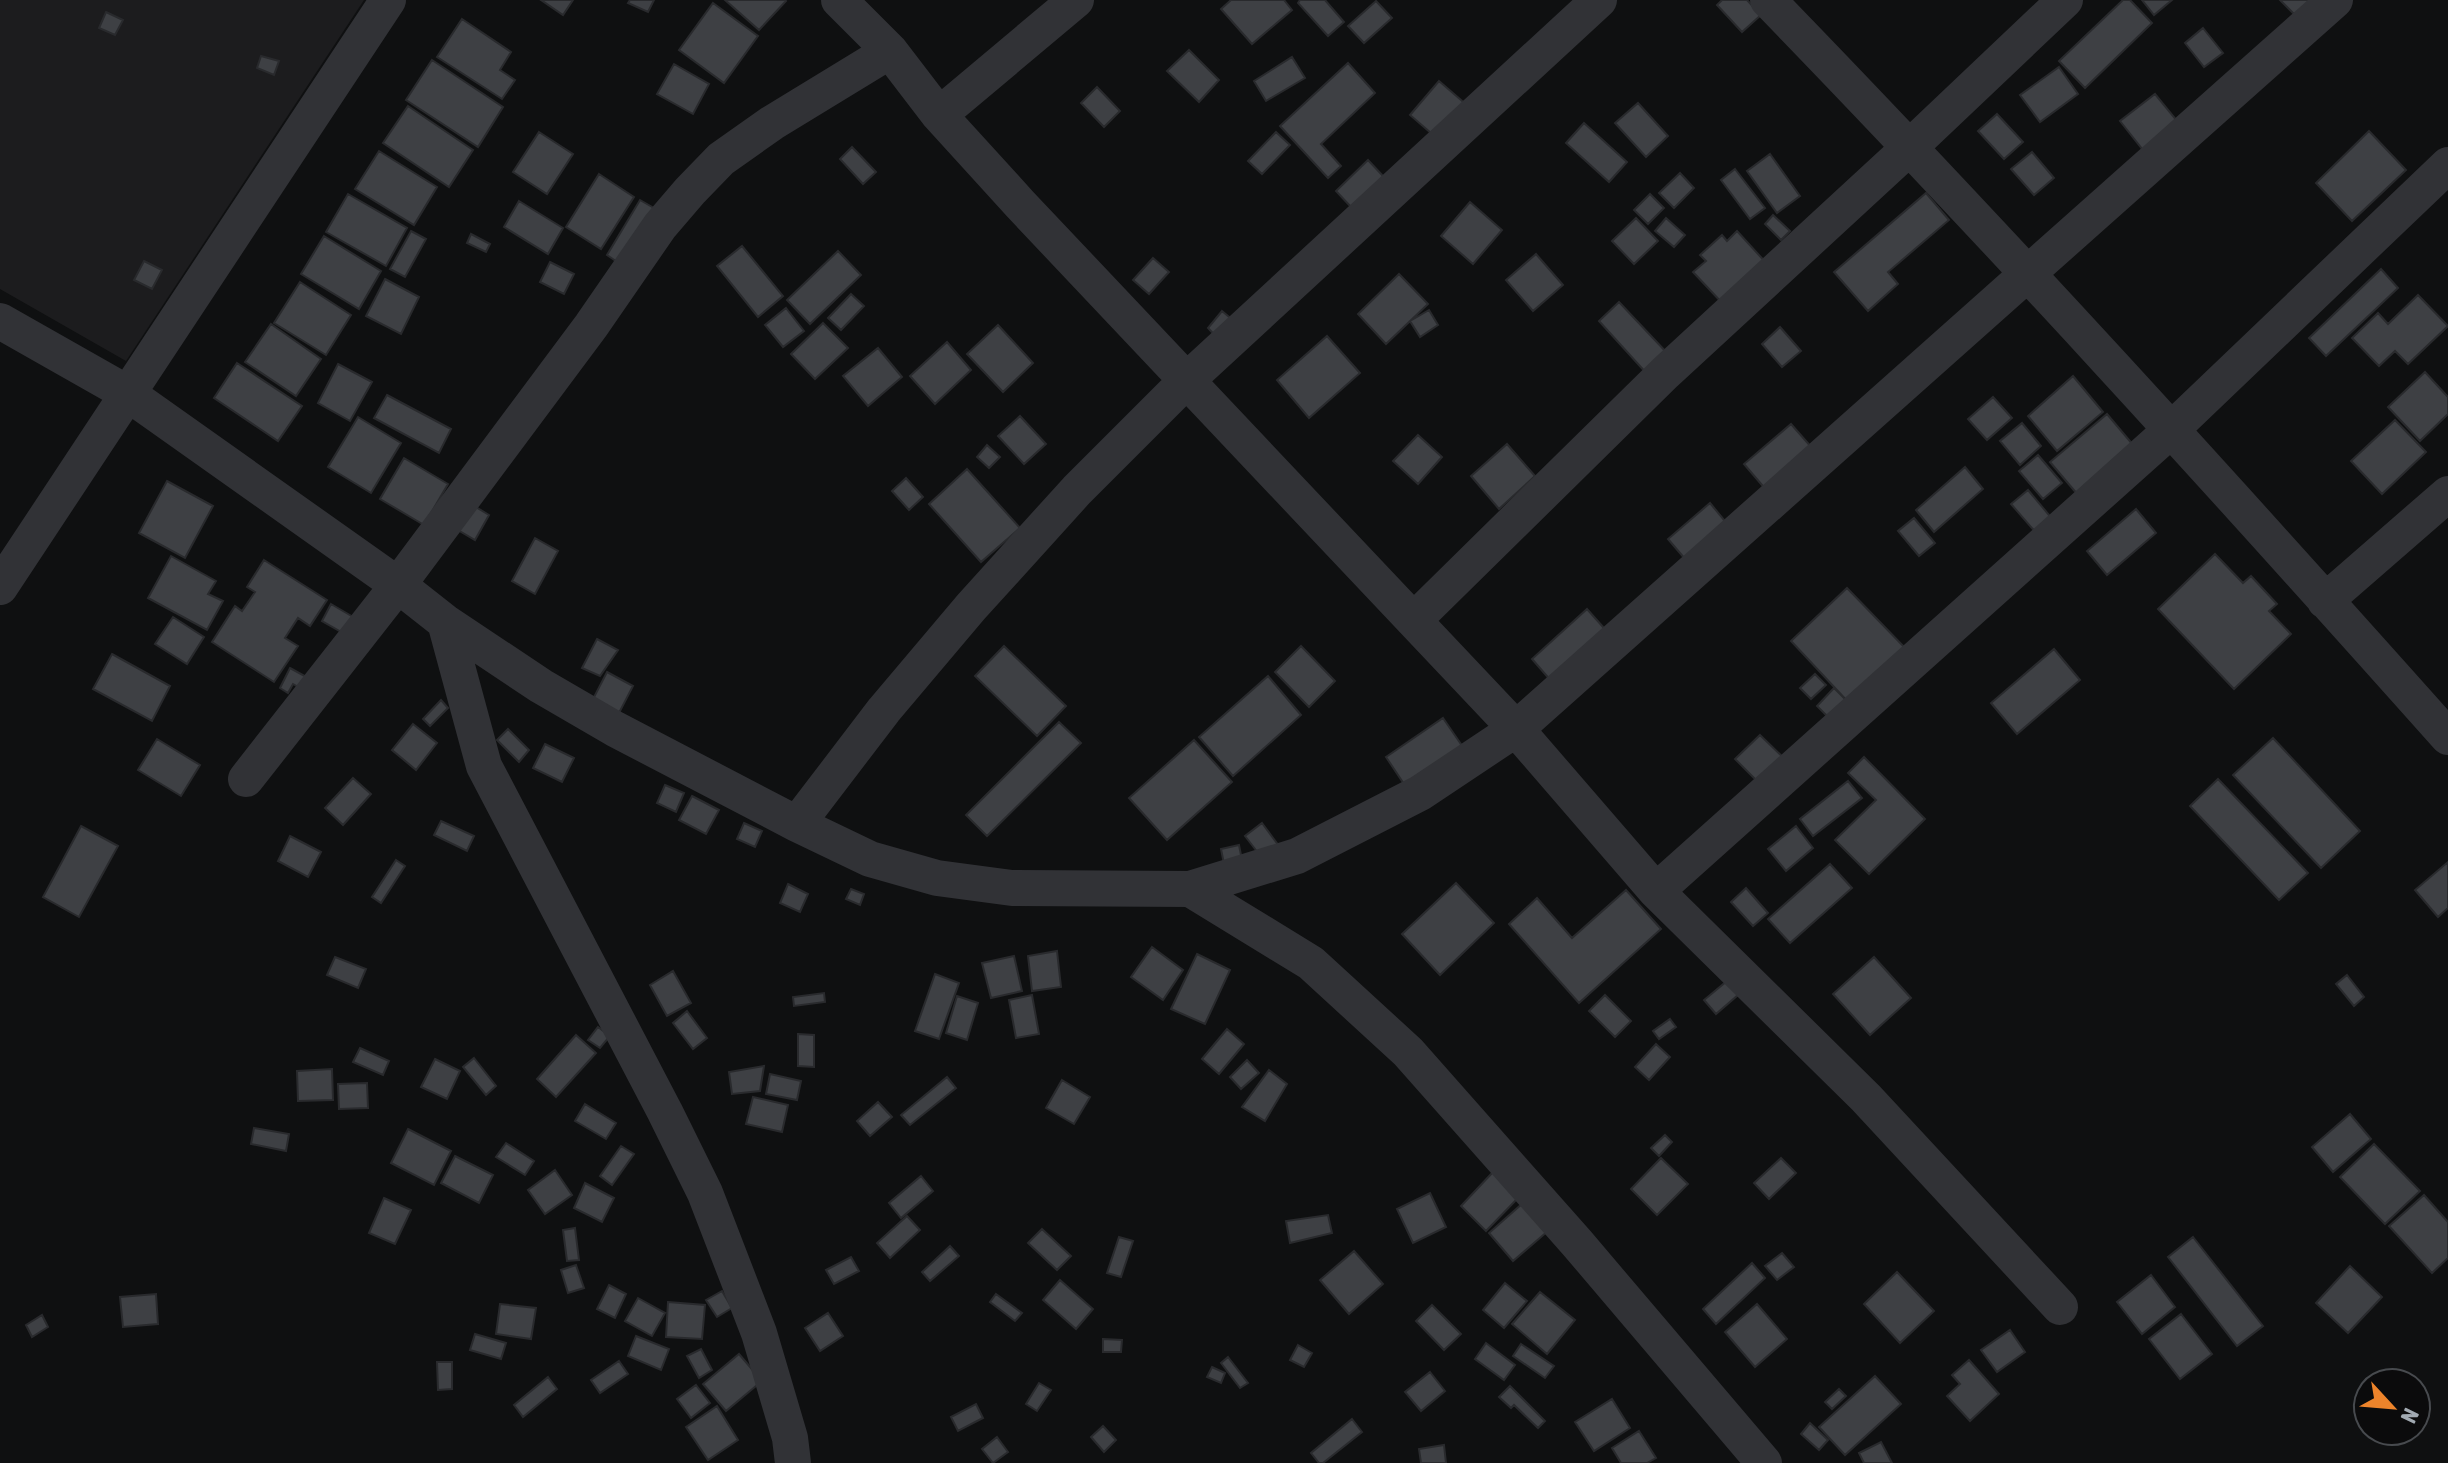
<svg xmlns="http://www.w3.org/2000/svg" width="2448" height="1463" viewBox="0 0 2448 1463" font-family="'Asap Condensed',sans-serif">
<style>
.built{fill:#1c1c1e}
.building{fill:#3e4044;stroke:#292a2d;stroke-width:2}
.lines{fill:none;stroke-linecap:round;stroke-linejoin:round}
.minor{stroke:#313236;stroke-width:36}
</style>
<rect width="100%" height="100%" fill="#0f1011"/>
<!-- built -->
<path class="built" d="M0,0H364L126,361L0,289Z"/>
<!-- building -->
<path class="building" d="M541,0H573L563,15Z
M630,0H654L648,12L628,3Z
M725,0H785L786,1L759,30Z
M1231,0H1284L1292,10L1252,44L1221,9Z
M1300,0H1325L1344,22L1328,36L1298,3Z
M1722,0H1747L1761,15L1742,32L1717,5Z
M2123,0H2130L2152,23L2085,88L2059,61Z
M2142,0H2172L2154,15Z
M2280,0H2313L2296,16Z
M1376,1L1392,18L1364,43L1348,26Z
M713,3L758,36L724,83L679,50Z
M106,12L123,20L115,35L99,28Z
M462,19L511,52L500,70L515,80L502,99L437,57Z
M2203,28L2223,53L2204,67L2185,43Z
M1189,50L1219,80L1199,102L1167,71Z
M261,56L279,61L274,75L257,68Z
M1292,57L1305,78L1266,101L1254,81Z
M432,60L503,107L478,147L406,100Z
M1348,63L1375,93L1321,144L1341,166L1328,178L1280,126Z
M674,64L709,84L693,114L657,94Z
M2059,67L2078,94L2040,122L2020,95Z
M1439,81L1475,112L1446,146L1410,115Z
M1097,87L1120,111L1104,127L1081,103Z
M2155,94L2178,122L2143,150L2120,121Z
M1638,103L1668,136L1646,157L1615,123Z
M408,106L473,150L449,187L383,143Z
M1997,114L2023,142L2004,159L1978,131Z
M1584,123L1627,162L1609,182L1566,143Z
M2369,131L2406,170L2352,221L2316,183Z
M539,132L573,154L547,194L513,172Z
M1276,132L1290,145L1262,174L1248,161Z
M852,147L876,172L863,184L840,159Z
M379,151L437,187L414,225L355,189Z
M2032,152L2054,178L2034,195L2011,169Z
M1770,154L1800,196L1777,213L1747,171Z
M1368,160L1398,192L1366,223L1336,191Z
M1735,169L1765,208L1750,219L1721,180Z
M1680,173L1694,188L1674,208L1659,193Z
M599,174L634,197L601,249L566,227Z
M1926,193L1949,220L1888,272L1898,284L1868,311L1834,272Z
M348,194L407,228L386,266L326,232Z
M1650,194L1664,208L1648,224L1634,210Z
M640,200L666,215L623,266L607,255Z
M519,201L563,228L548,254L504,227Z
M1470,202L1502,230L1473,264L1441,236Z
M1773,215L1790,231L1781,240L1765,224Z
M1636,218L1658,241L1634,264L1612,241Z
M1666,218L1685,235L1674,247L1655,231Z
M411,231L426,239L405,277L390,269Z
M1737,231L1769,266L1725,306L1693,272L1706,261L1700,255L1722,235L1727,241Z
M471,234L490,244L486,252L467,243Z
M324,236L381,271L359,309L301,274Z
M742,246L783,296L758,317L717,266Z
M838,251L861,275L810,324L787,300Z
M1536,254L1563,285L1533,311L1506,280Z
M1153,258L1169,272L1149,294L1133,280Z
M144,261L162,270L152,289L134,280Z
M550,262L574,274L564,294L540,282Z
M2381,269L2398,288L2326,356L2309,338Z
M1399,274L1428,304L1386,344L1358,314Z
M385,279L419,297L401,334L366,316Z
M300,282L351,315L326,355L274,323Z
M851,294L864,306L841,330L828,318Z
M2418,295L2448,326L2408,364L2395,351L2379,366L2352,338L2378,313L2388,324Z
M1619,302L1669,355L1648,375L1599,321Z
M786,308L804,331L783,347L765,325Z
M1429,310L1438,325L1420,337L1410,321Z
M1222,311L1240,326L1221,342L1208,328Z
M823,323L848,348L815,379L791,354Z
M271,324L321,359L296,396L245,362Z
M998,325L1033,363L1003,392L967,354Z
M1780,327L1801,351L1782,367L1762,344Z
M1327,336L1360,373L1309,418L1277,380Z
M947,342L971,370L935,404L910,376Z
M878,348L902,377L868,406L843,376Z
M237,363L302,406L278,441L214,398Z
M338,364L372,382L350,421L318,403Z
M2425,372L2448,397V414L2420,441L2388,407Z
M2073,376L2103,412L2057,451L2028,416Z
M387,395L451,429L439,453L374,418Z
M1993,397L2012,418L1987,440L1968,419Z
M2107,414L2134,446L2078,495L2050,462Z
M1020,416L1046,444L1024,464L998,436Z
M358,417L401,443L371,493L328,467Z
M2395,420L2426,452L2382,494L2351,461Z
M2022,423L2041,446L2020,465L2000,441Z
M1791,424L1820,457L1773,498L1744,464Z
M1418,435L1442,457L1418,484L1393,461Z
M1507,444L1535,476L1499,509L1471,476Z
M987,445L1000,457L989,468L977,457Z
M2038,455L2062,483L2043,499L2019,471Z
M404,458L448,484L424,525L380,499Z
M1965,467L1983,489L1934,532L1916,510Z
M967,469L1020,528L981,562L929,504Z
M906,478L923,497L909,510L892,491Z
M167,481L213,506L185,558L139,533Z
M2028,490L2054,521L2038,535L2011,504Z
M466,501L489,515L475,540L451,526Z
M1710,503L1739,538L1697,573L1668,539Z
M2136,509L2156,533L2107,575L2087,551Z
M1914,518L1935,543L1919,556L1898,531Z
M535,538L558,551L535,594L512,581Z
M2215,554L2243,583L2251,576L2277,604L2269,611L2291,634L2234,689L2158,609Z
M171,556L216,581L208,594L223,601L207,630L148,598Z
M264,560L327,600L310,626L298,618L285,638L298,646L274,682L212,642L235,606L242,611L255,592L247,587Z
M1847,588L1907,650L1850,704L1791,641Z
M331,604L360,621L350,637L322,621Z
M1587,609L1620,646L1565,697L1532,659Z
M173,617L204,637L187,664L155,644Z
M597,639L618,650L600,676L582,668Z
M1004,646L1066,706L1037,736L975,676Z
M1301,646L1335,681L1309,707L1275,672Z
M2054,649L2080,680L2017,734L1991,703Z
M112,654L170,686L152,721L93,689Z
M290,668L323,686L316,697L293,684L288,693L280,688Z
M607,672L633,686L619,713L593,699Z
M1815,674L1826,685L1811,699L1800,688Z
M1268,676L1301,715L1233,776L1199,737Z
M1834,688L1859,713L1841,730L1817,706Z
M441,700L448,708L430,726L423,719Z
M1443,718L1465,750L1408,790L1386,757Z
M1059,722L1081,743L987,836L966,815Z
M413,724L437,743L416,770L392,750Z
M508,729L529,750L519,762L497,740Z
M1760,735L1788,762L1763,787L1735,759Z
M2273,738L2360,831L2321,868L2233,775Z
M157,739L200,765L181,796L138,770Z
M1194,740L1232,782L1167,840L1129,798Z
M545,744L574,758L562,782L533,768Z
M1864,757L1925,819L1869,874L1835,840L1876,800L1848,773Z
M353,778L371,794L343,825L325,808Z
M2218,779L2308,873L2279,900L2190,806Z
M1848,781L1862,798L1813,836L1800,819Z
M665,785L684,793L676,812L657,803Z
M692,796L719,810L706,834L679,820Z
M441,821L474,836L467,851L434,835Z
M744,823L762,831L755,847L737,839Z
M1262,823L1279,846L1262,858L1245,836Z
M81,826L118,846L79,917L43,897Z
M1796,826L1813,848L1786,871L1768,849Z
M290,836L321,852L308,877L278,861Z
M1239,845L1243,865L1225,869L1221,849Z
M396,860L405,866L381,903L372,897Z
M2448,862V908L2438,917L2415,890Z
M1830,864L1852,888L1790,943L1768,919Z
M1456,883L1494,923L1440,975L1402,934Z
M788,884L808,894L800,912L780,903Z
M1746,888L1768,913L1753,926L1731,902Z
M851,889L864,894L860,905L846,899Z
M1626,890L1661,929L1579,1003L1509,924L1537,898L1572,938Z
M1152,947L1183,970L1163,1000L1131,977Z
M1057,951L1061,987L1032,991L1028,956Z
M1197,954L1230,970L1205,1024L1171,1009Z
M1014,956L1022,991L991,998L982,963Z
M335,957L366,969L358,988L327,975Z
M1874,957L1911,998L1870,1035L1833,994Z
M673,971L691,1003L667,1016L650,985Z
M935,974L959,983L939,1039L915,1031Z
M2347,975L2364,997L2354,1006L2336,984Z
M1727,981L1738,995L1716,1014L1704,1000Z
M824,993L825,1002L794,1006L793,997Z
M1032,995L1039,1034L1016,1038L1009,1000Z
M1605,995L1631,1021L1615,1037L1589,1011Z
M957,996L978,1003L967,1040L946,1033Z
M687,1011L707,1038L693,1049L673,1023Z
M1670,1019L1676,1027L1659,1039L1653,1031Z
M598,1027L610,1036L600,1048L588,1040Z
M1227,1029L1244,1044L1219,1074L1202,1059Z
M798,1034L814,1035V1067L798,1066Z
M576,1035L596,1053L556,1097L537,1079Z
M1656,1044L1670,1057L1649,1080L1635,1067Z
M360,1048L389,1061L383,1075L353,1062Z
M474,1058L496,1086L486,1095L463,1067Z
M435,1059L460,1071L447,1099L421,1087Z
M1247,1060L1259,1073L1241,1089L1230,1077Z
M764,1066L760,1091L732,1094L729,1072Z
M332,1069L333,1100L298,1101L297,1071Z
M1269,1070L1287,1084L1265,1121L1242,1107Z
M770,1074L801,1081L797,1100L766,1094Z
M947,1077L956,1088L910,1125L901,1115Z
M1062,1080L1090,1097L1074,1124L1046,1108Z
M367,1083L368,1108L339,1109L338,1084Z
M753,1097L788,1105L782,1132L746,1124Z
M878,1102L892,1117L870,1136L857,1121Z
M585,1104L616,1123L606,1139L575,1121Z
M2350,1114L2371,1139L2333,1172L2312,1147Z
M254,1128L289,1134L286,1151L251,1144Z
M408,1129L451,1151L434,1185L391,1163Z
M1665,1135L1672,1142L1659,1156L1651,1148Z
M506,1143L534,1161L525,1175L496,1157Z
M2374,1144L2420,1191L2385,1224L2340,1177Z
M621,1146L634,1154L612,1185L600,1176Z
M455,1156L493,1175L479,1203L441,1183Z
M1661,1158L1688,1184L1657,1215L1631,1189Z
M1781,1158L1796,1173L1769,1199L1754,1183Z
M555,1170L572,1195L545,1214L528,1190Z
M1493,1172L1519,1197L1486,1231L1461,1206Z
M921,1176L933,1191L901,1218L889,1203Z
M585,1183L614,1198L602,1222L574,1208Z
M1430,1193L1446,1227L1413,1243L1397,1209Z
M2424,1195L2448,1222V1258L2432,1273L2389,1226Z
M384,1198L411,1210L395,1244L369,1233Z
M1523,1203L1548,1231L1513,1261L1489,1233Z
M1328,1215L1332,1233L1290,1243L1286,1221Z
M907,1216L920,1230L890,1258L877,1243Z
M575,1228L579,1260L567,1261L563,1230Z
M1042,1229L1071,1256L1057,1270L1028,1243Z
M1119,1237L1133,1241L1121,1277L1107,1273Z
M2193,1237L2263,1326L2237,1346L2168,1257Z
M950,1246L959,1256L930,1281L922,1272Z
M1354,1251L1383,1284L1349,1314L1320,1280Z
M1782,1253L1794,1267L1777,1280L1765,1266Z
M851,1257L859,1271L834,1284L826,1270Z
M1752,1263L1765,1278L1716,1324L1703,1309Z
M576,1265L584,1288L568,1293L561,1270Z
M2350,1266L2382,1297L2348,1333L2316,1303Z
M1897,1272L1934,1311L1900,1343L1864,1304Z
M2151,1275L2175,1307L2142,1334L2117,1302Z
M1060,1280L1093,1309L1076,1329L1043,1300Z
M1505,1283L1527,1301L1504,1328L1483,1310Z
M609,1285L626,1294L615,1318L597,1309Z
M722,1291L732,1308L717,1317L706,1300Z
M1540,1292L1575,1320L1547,1354L1512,1324Z
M156,1294L158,1324L123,1327L120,1297Z
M996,1294L1022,1313L1015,1321L990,1302Z
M638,1298L665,1313L652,1336L625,1321Z
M668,1302L705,1305L702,1339L666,1337Z
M500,1304L536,1308L531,1339L496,1334Z
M1757,1304L1787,1339L1755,1367L1725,1332Z
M1432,1305L1461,1334L1444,1350L1416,1321Z
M828,1313L843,1336L820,1351L805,1328Z
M2181,1314L2212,1354L2180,1379L2149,1339Z
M42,1315L48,1327L32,1337L26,1325Z
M2010,1330L2025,1352L1997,1372L1981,1350Z
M475,1334L506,1343L501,1359L470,1350Z
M636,1336L669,1349L661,1370L628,1356Z
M1103,1339L1122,1340L1121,1352H1103Z
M1486,1343L1515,1365L1504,1380L1475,1359Z
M1521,1344L1554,1366L1545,1378L1513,1356Z
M1298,1345L1312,1353L1304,1367L1290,1360Z
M701,1349L712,1370L699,1378L687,1356Z
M739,1354L762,1381L726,1411L703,1384Z
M1228,1357L1248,1383L1240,1388L1221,1363Z
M1969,1360L1999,1394L1970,1421L1947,1396L1960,1384L1952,1375Z
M619,1361L628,1374L600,1393L591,1380Z
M437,1362H452V1389L438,1390Z
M1212,1367L1225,1373L1221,1383L1207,1377Z
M1430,1372L1445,1391L1421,1411L1405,1392Z
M1875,1376L1901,1404L1845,1455L1819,1427Z
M548,1377L557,1389L523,1417L514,1405Z
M1039,1383L1051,1390L1037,1411L1026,1404Z
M696,1385L710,1403L691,1418L677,1399Z
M1510,1386L1545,1421L1538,1428L1514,1405L1511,1408L1499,1397Z
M1839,1389L1846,1396L1832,1409L1825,1402Z
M1612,1399L1630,1428L1594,1451L1575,1422Z
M976,1404L983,1418L958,1431L951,1417Z
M717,1406L738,1440L708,1460L686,1427Z
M1352,1419L1362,1432L1323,1463H1319L1311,1453Z
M1810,1423L1828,1440L1819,1450L1801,1434Z
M1103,1426L1116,1440L1104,1452L1091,1437Z
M1639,1431L1656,1458L1647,1463H1621L1612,1448Z
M997,1437L1008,1452L993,1463L982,1449Z
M1881,1442L1892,1463H1864L1859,1453Z
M1444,1445L1446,1463H1421L1419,1449Z"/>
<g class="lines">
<!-- minor -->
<path class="minor" d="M839,0L890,51L939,115L1020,204L1516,729L1656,891L1866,1098L2060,1307
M1768,0C2001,240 2225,487 2448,737
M939,115L1076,0
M0,321L127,393L398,585L445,622L541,686L615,729L797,824L870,859L937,878L1012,888L1190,889L1297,856L1420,793L1516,729L2335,0
M0,587L388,0
M2325,601L2448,494
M1414,620L1665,373L1910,147L2065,0
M445,622L484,766L665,1112L705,1193L759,1333L790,1438L793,1463
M246,779L398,585L591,326L660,226L690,191L721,159L772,123L890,51
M797,824L884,710L971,607L1077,490L1186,381L1599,0
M1190,889L1311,963L1408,1052L1577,1243L1764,1463
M1656,891L2171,430L2448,165"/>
</g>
<!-- north arrow -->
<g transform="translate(2392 1407) rotate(116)"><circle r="38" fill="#0b0b0c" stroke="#474a4e" stroke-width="2"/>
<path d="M0-6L14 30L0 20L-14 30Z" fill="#ed842b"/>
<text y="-12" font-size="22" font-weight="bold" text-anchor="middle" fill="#a1a9b1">N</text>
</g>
</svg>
